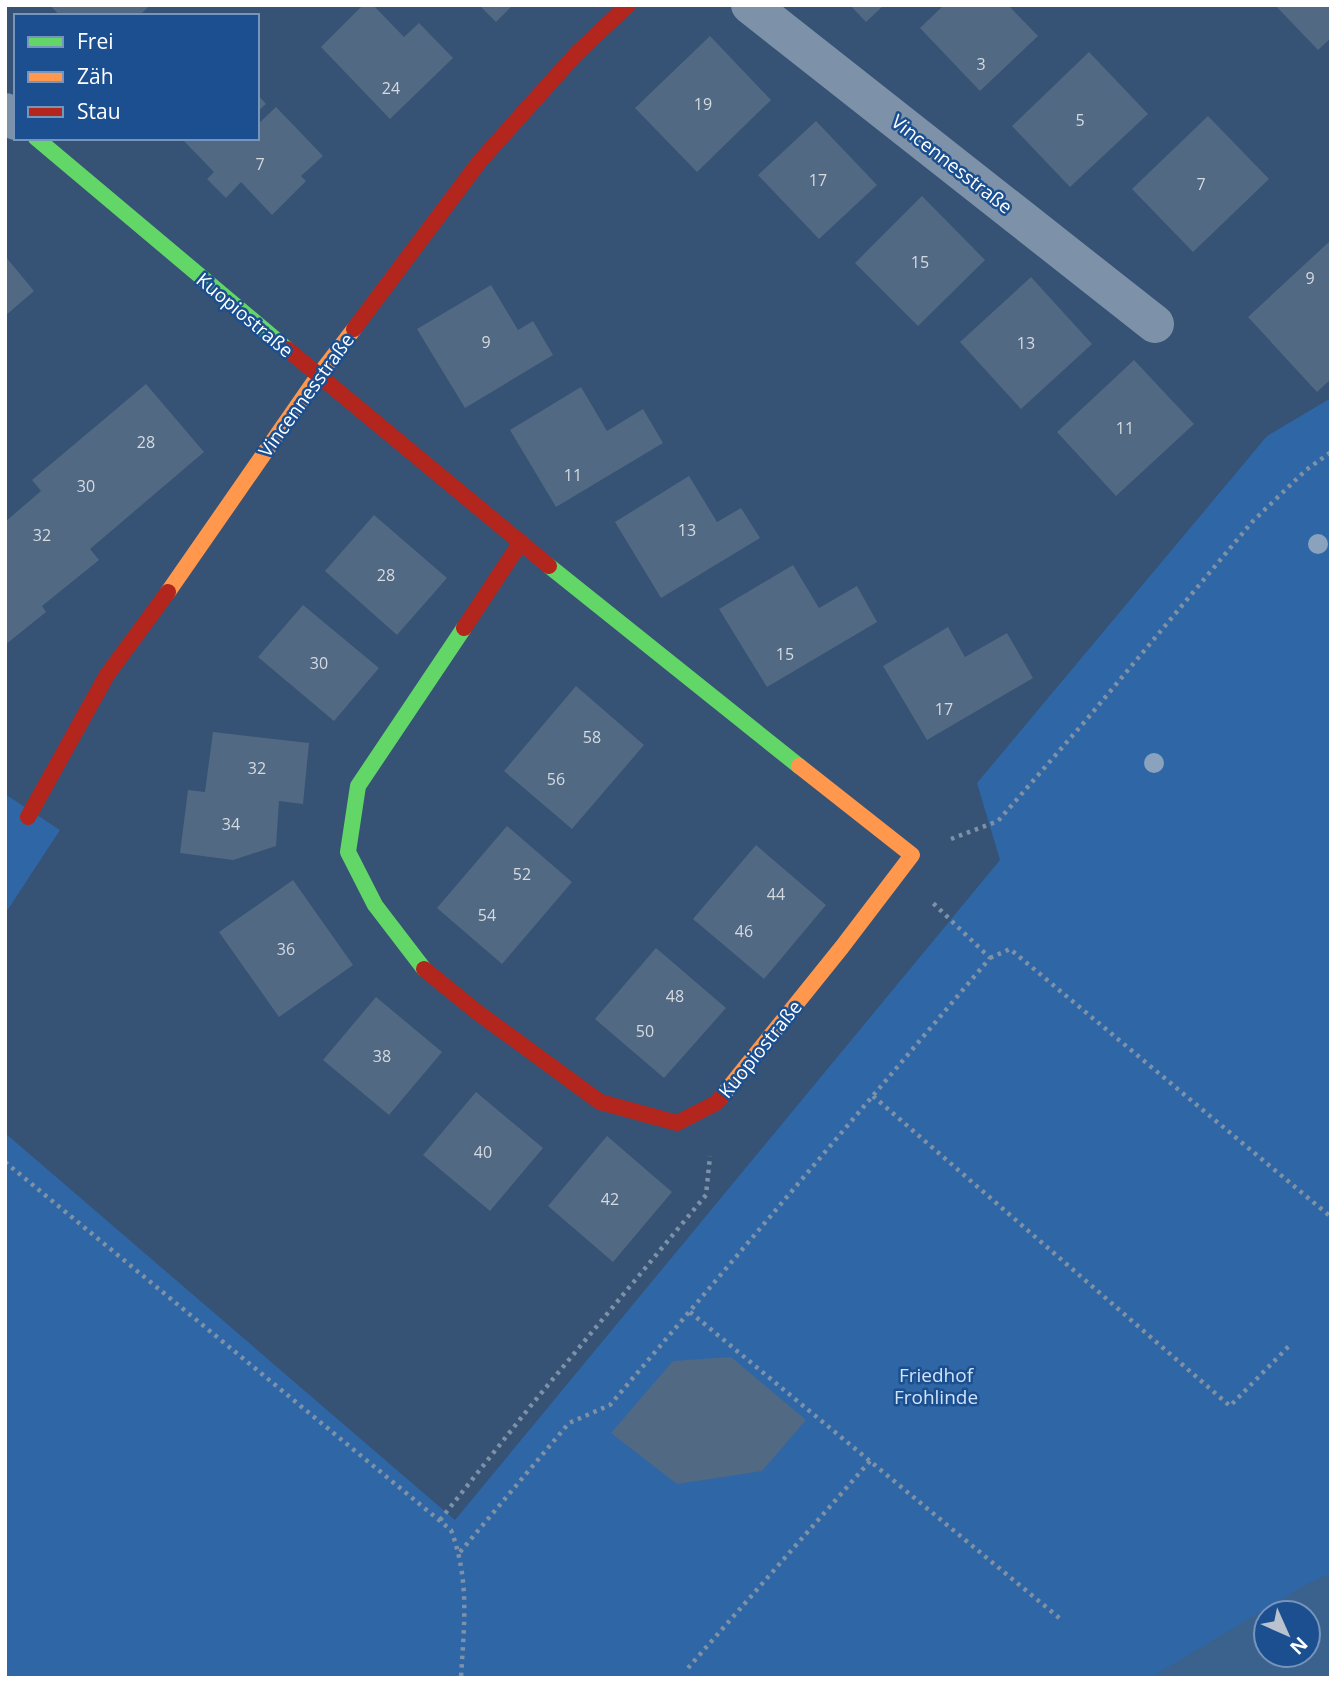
<svg xmlns="http://www.w3.org/2000/svg" width="1336" height="1683" viewBox="0 0 1336 1683" font-family="'Open Sans',sans-serif">
<style>
.green{fill:#2f66a5;fill-rule:evenodd}
.water{fill:#3b618d;fill-rule:evenodd}
.building{fill:#526984}
.lines{fill:none;stroke-linecap:round;stroke-linejoin:round}
.path{stroke:#7d92a8;stroke-width:4.5;stroke-dasharray:3.5 5;stroke-linecap:butt}
.street{stroke:#7d92a8;stroke-width:38}
.fast{stroke:#63d668;stroke-width:16}
.slow{stroke:#ff974d;stroke-width:16}
.jam{stroke:#b3261e;stroke-width:16}
.tree{fill:#8aa2be}
.labels{text-anchor:middle;stroke-width:5;stroke-linejoin:round;paint-order:stroke}
.number-label{font-size:16px;fill:#d4dae0}
.street-label{font-size:19px;fill:#fff;stroke:#1b4f8f}
.park-label{font-size:19px;fill:#cfe3fa;stroke:#1b4f8f}
</style>
<rect width="100%" height="100%" fill="#365274"/>
<!-- green -->
<path class="green" d="M1331,398V1678H5V1133L455,1520L1000,860L977,783L1267,436ZM1266,1613H1308V1655H1266Z
M5,794L60,830L5,914Z"/>
<!-- water -->
<path class="water" d="M1331,1573V1678H1150L1307,1584ZM1266,1613H1308V1655H1266Z"/>
<!-- building -->
<path class="building" d="M50,5H150L139,16H60Z
M363,5H373L404,37L419,23L453,58L390,119L321,47Z
M479,5H513L496,22Z
M850,5H884L866,22Z
M944,5H1008L1038,36L980,91L920,28Z
M1275,5H1331V38L1318,50Z
M710,36L771,100L697,172L635,108Z
M1089,52L1148,114L1070,187L1012,126Z
M257,94L266,104L257,112Z
M276,107L323,156L301,176L306,181L272,215L241,182L226,198L207,179L214,172L183,140L257,138V125Z
M1208,116L1269,179L1193,252L1132,189Z
M816,121L877,185L819,239L758,175Z
M922,196L985,260L918,326L855,263Z
M1331,240V379L1317,392L1248,317Z
M5,256L34,291L5,316Z
M1031,277L1092,344L1021,409L960,342Z
M491,285L518,330L533,321L553,355L465,408L417,329Z
M1134,360L1194,424L1116,496L1057,432Z
M146,384L204,452L90,549L99,560L42,606L46,612L5,645V522L41,491L32,480Z
M581,387L607,431L643,409L663,443L556,507L510,430Z
M689,476L717,522L741,508L760,538L661,598L615,522Z
M374,515L447,578L397,635L325,571Z
M793,565L819,608L857,586L877,622L767,687L719,609Z
M303,605L379,668L334,721L258,657Z
M948,627L965,657L1007,633L1033,678L927,740L883,666Z
M576,686L644,745L572,829L504,771Z
M213,732L309,743L303,804L279,801L276,846L233,860L180,853L188,790L205,792Z
M507,826L572,882L502,964L437,908Z
M756,845L826,905L764,979L693,919Z
M293,880L353,965L279,1017L219,932Z
M656,948L726,1008L664,1078L595,1019Z
M376,997L442,1052L389,1115L323,1060Z
M476,1092L543,1148L490,1211L423,1155Z
M607,1136L672,1192L613,1262L548,1206Z
M731,1357L806,1420L762,1471L677,1484L611,1433L673,1361Z"/>
<g class="lines">
<!-- path -->
<path class="path" d="M951,839L998,821L1087,719L1252,522L1306,470L1331,452
M990,958L1010,949L1331,1217
M873,1096L1230,1406L1289,1346
M5,1162L451,1530C470,1581 464,1624 461,1678
M690,1312L1063,1621
M440,1520L533,1403L706,1195L710,1156
M460,1552L569,1423L610,1405L990,958L933,903
M688,1668L870,1461"/>
<!-- street -->
<path class="street" d="M750,5L1155,324
M5,112L16,121"/>
<!-- fast -->
<path class="fast" d="M36,138L287,349
M549,566L799,766
M424,969L375,905L348,852L358,786L464,628"/>
<!-- slow -->
<path class="slow" d="M168,592L318,376L354,329
M723,1095L842,947L912,855L799,766"/>
<!-- jam -->
<path class="jam" d="M354,329L480,161L577,53L628,5
M287,349L549,566
M464,628L521,542
M28,817L107,675L168,592
M424,969L477,1012L600,1102L677,1123L716,1103L723,1095"/>
</g>
<!-- trees -->
<g class="tree">
<circle cx="1318" cy="544" r="10"/>
<circle cx="1154" cy="763" r="10"/>
</g>
<g class="labels">
<!-- number labels -->
<g class="number-label">
<text x="981" y="70">3</text>
<text x="391" y="94">24</text>
<text x="703" y="110">19</text>
<text x="1080" y="126">5</text>
<text x="260" y="170">7</text>
<text x="818" y="186">17</text>
<text x="1201" y="190">7</text>
<text x="920" y="268">15</text>
<text x="1310" y="284">9</text>
<text x="486" y="348">9</text>
<text x="1026" y="349">13</text>
<text x="1125" y="434">11</text>
<text x="146" y="448">28</text>
<text x="573" y="481">11</text>
<text x="86" y="492">30</text>
<text x="687" y="536">13</text>
<text x="42" y="541">32</text>
<text x="386" y="581">28</text>
<text x="785" y="660">15</text>
<text x="319" y="669">30</text>
<text x="944" y="715">17</text>
<text x="592" y="743">58</text>
<text x="257" y="774">32</text>
<text x="556" y="785">56</text>
<text x="231" y="830">34</text>
<text x="522" y="880">52</text>
<text x="776" y="900">44</text>
<text x="487" y="921">54</text>
<text x="744" y="937">46</text>
<text x="286" y="955">36</text>
<text x="675" y="1002">48</text>
<text x="645" y="1037">50</text>
<text x="382" y="1062">38</text>
<text x="483" y="1158">40</text>
<text x="610" y="1205">42</text>
</g>
<!-- street labels -->
<g class="street-label">
<text transform="translate(952 164) rotate(38)" y="7">Vincennesstraße</text>
<text transform="translate(245 315) rotate(40)" y="7">Kuopiostraße</text>
<text transform="translate(306 395) rotate(-54)" y="7">Vincennesstraße</text>
<text transform="translate(760 1049) rotate(-51)" y="7">Kuopiostraße</text>
</g>
<!-- park labels -->
<g class="park-label">
<text x="936" y="1382">Friedhof<tspan x="936" dy="22">Frohlinde</tspan></text>
</g>
</g>
<!-- border -->
<rect width="1336" height="1683" fill="none" stroke="#ffffff" stroke-width="14"/>
<!-- legend -->
<rect x="14" y="14" width="245" height="126" fill="#1b4f8f" stroke="#7695bc" stroke-width="2"/>
<rect x="28" y="37" width="35" height="10" fill="#63d668" stroke="#7695bc" stroke-width="2"/>
<text x="77" y="49" font-size="21" fill="#ffffff">Frei</text>
<rect x="28" y="72" width="35" height="10" fill="#ff974d" stroke="#7695bc" stroke-width="2"/>
<text x="77" y="84" font-size="21" fill="#ffffff">Zäh</text>
<rect x="28" y="107" width="35" height="10" fill="#b3261e" stroke="#7695bc" stroke-width="2"/>
<text x="77" y="119" font-size="21" fill="#ffffff">Stau</text>
<!-- north arrow -->
<g transform="translate(1287 1634) rotate(135)"><circle r="33" fill="#1b4f8f" stroke="#7695bc" stroke-width="2"/>
<path d="M0-5L12 26L0 18L-12 26Z" fill="#b9c2ce"/>
<text y="-10" font-size="19" font-weight="bold" text-anchor="middle" fill="#ffffff">N</text>
</g>
</svg>
